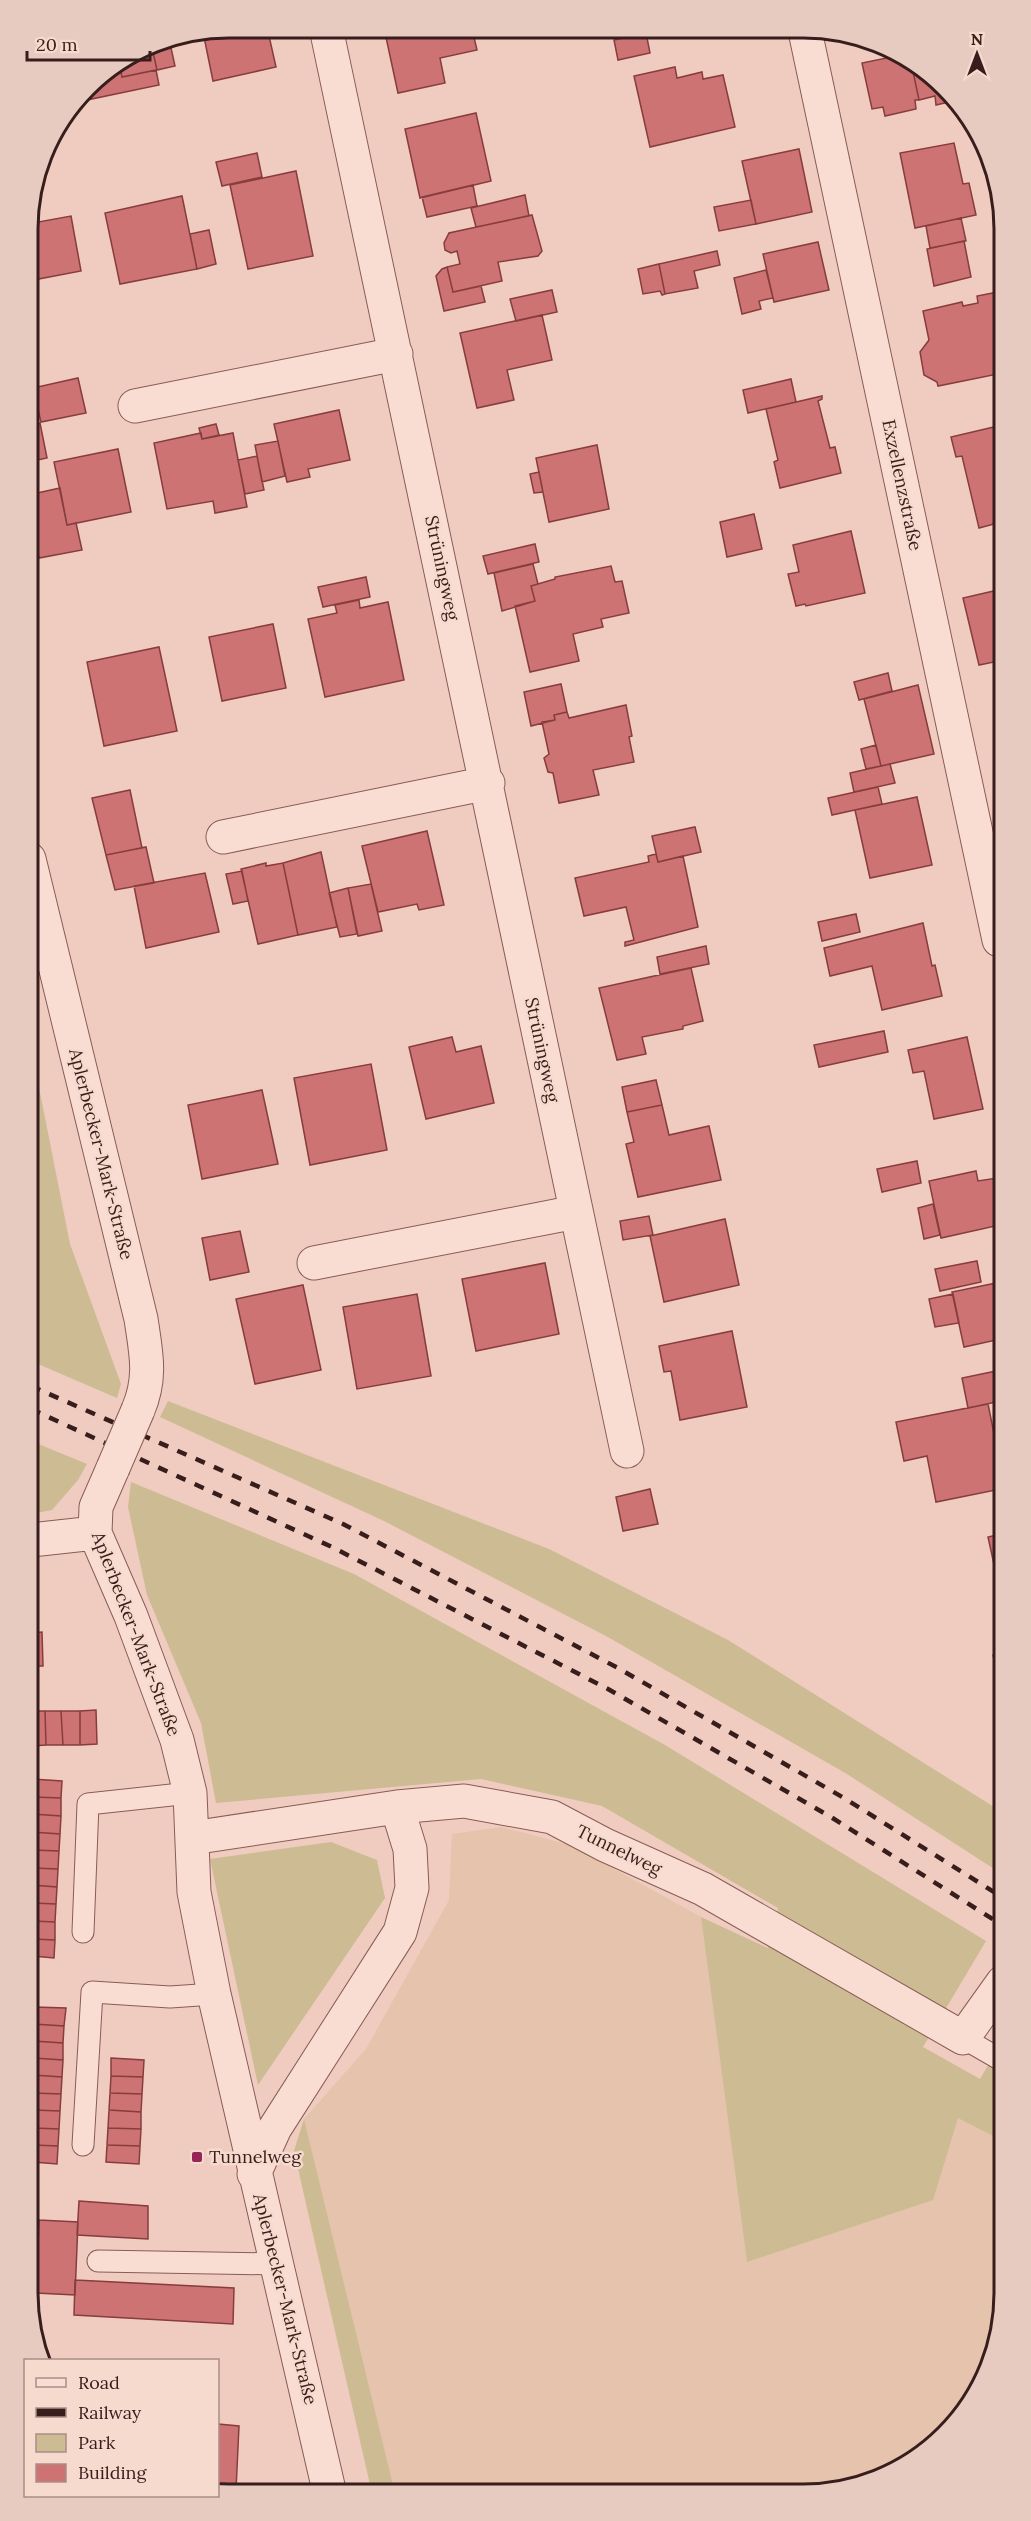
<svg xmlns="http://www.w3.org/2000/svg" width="1031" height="2521" viewBox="0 0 1031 2521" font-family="Lora,serif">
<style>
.farmland{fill:#e5c3ac}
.green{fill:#cdbb93}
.building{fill:#ce7374;stroke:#873c3e;stroke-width:1.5}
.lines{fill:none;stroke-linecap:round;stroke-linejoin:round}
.lane-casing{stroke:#885c57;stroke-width:23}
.street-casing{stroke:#885c57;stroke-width:35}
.lane{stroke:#faddd2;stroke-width:21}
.street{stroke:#faddd2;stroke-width:33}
.rail{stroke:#371d1c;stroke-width:4.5;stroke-dasharray:10 10;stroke-linecap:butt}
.street-bridge-casing{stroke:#885c57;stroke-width:35;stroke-linecap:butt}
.street-bridge{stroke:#faddd2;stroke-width:33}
.poi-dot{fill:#982557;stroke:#f6dace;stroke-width:2}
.labels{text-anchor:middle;stroke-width:5;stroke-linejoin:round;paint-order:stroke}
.street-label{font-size:18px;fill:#371d1c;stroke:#f6dace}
.poi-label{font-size:18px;fill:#371d1c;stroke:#f6dace;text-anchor:start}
.rim{fill:none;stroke:#371d1c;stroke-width:3}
</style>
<rect width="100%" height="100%" fill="#efccbf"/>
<!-- farmland -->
<path class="farmland" d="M502,1827L573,1846L701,1917L747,2262L958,2117L1003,2141L1004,2305L989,2369L962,2415L914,2460L854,2487L394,2489L304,2119L366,2049L449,1900L452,1834Z"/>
<!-- green -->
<path class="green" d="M30,1042L70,1244L121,1384L117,1398L31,1361Z
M168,1401L549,1549L728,1640L1002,1812V1874L847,1774L606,1636L384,1521L160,1417Z
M31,1441L87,1464L78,1480L52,1510L31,1514Z
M131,1482L354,1574L665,1745L986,1941L923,2047L980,2079L1003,2040V2141L958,2118L933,2200L747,2262L701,1917L768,1948L778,1908L602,1806L481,1779L216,1803L201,1723L147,1595L128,1507Z
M331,1842L377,1860L385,1898L258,2085L210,1859Z
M304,2119L394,2489H371L294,2151Z"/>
<!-- building -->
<path class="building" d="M229,27H267L276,67L213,81L203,32Z
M384,28L472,29L477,50L440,58L445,83L398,93Z
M646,33L650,53L618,60L614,40Z
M169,39L175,66L157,70L151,43Z
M151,43L157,70L122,77L120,67L108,70Z
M901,55L911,62L919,100H915L916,109L885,116L883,107L872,109L862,63Z
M911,62L945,86L953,101L936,105L935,96L919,100Z
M120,67L122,77L156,70L159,85L82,101L81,96L95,77L108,70Z
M675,67L677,78L702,72L703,79L723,75L735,127L650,147L634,76Z
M476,113L491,181L420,198L405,129Z
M954,143L963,184L969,183L976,215L915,228L900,153Z
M799,149L812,212L756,224L742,161Z
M257,153L262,177L222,186L216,162Z
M296,171L313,256L248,269L230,185Z
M473,185L477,206L427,217L422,197Z
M525,195L529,216L476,227L471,208Z
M182,196L197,269L120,284L105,213Z
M751,200L756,224L719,231L714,207Z
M532,215L542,251L538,256L498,262L502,281L453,292L447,267L460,264L457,251L451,253L445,250L444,243L449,233Z
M71,216L81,271L28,281L27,224Z
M961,218L966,241L930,248L926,226Z
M209,230L216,264L197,269L190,234Z
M964,241L971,277L934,286L927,249Z
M818,242L829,290L774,302L763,254Z
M717,251L720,265L694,271L698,288L665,294L659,264Z
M659,264L665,294L662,295L660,291L643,294L638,269Z
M447,267L453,292L481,286L485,302L444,311L436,276L442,269Z
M766,270L773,298L759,301L761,309L742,314L734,278Z
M552,290L557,312L516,321L510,299Z
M998,292V374L938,386L937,382L924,375L920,352L929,340L923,311L962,302L963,306L978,303L977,296Z
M542,315L552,360L507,370L514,400L477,408L460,333Z
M78,378L86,413L41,422L33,388Z
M791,379L796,402L748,413L743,390Z
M822,396V399L818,401L830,448L835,447L841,473L780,488L774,462L778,460L766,409Z
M339,410L350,460L308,469L310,477L287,482L274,424Z
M40,423L47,458L28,462V425Z
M216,424L219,435L202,439L199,428Z
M998,426V523L979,528L962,456L956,457L951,437Z
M201,433L202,439L233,433L247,507L215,513L213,501L167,509L154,443Z
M278,441L285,476L262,482L255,445Z
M597,445L609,509L549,522L536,458Z
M118,449L131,512L67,525L54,462Z
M257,456L264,490L245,494L238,460Z
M539,472L543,492L534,493L530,474Z
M60,488L67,525L76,523L82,550L39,558L28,495Z
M754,514L762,549L727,557L720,522Z
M851,531L865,593L806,606L805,604L796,606L788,574L799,572L793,545Z
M535,544L539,562L488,574L483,556Z
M533,564L538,584L531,586L535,601L502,611L494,573Z
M611,566L615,582L622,581L629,613L601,619L603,627L573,634L579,661L530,672L515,606L535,601L531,586L555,579V577Z
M366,577L370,597L323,607L318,587Z
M998,590L999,661L979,665L963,598Z
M359,600L360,608L388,602L404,680L325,697L308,619L337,613L335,605Z
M273,624L286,688L222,701L209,637Z
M159,647L177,731L104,746L87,662Z
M888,673L892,691L859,700L854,682Z
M561,684L567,712L554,715L555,720L531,726L524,692Z
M918,685L934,754L881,766L864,699Z
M626,705L632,736L629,737L634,762L593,770L599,795L559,803L553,773L548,772L544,758L549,754L542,722L555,720L554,715L567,712L569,718Z
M876,745L881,766L866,769L861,749Z
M890,764L895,783L854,792L850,773Z
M878,787L882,804L832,815L828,798Z
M130,790L142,848L106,855L92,798Z
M917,797L932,865L870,878L855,810Z
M695,827L701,852L658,862L652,836Z
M427,831L444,905L419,910L417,904L378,912L362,846Z
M146,847L154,883L115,890L106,855Z
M321,852L337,927L298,935L283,863Z
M656,854L658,862L683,856L698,927L625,946V942L634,940L626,907L584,916L575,878L649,862L648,856Z
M266,863V866L283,863L298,935L258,944L241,869Z
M242,871L248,901L233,904L226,874Z
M205,873L219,932L146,948L134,886Z
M371,884L382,931L358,936L348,888Z
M348,888L357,934L340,937L329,893Z
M856,914L860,932L822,941L818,922Z
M923,923L932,966L935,965L942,996L882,1010L872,966L830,976L824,948Z
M706,946L709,964L660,974L657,957Z
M691,968L703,1021L683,1026V1029L642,1037L646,1054L617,1060L599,988Z
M884,1031L888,1052L819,1067L814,1045Z
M452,1037L456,1052L481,1046L494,1103L426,1119L409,1047Z
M967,1037L983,1109L934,1119L924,1071L913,1073L908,1050Z
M371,1064L387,1150L310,1165L294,1078Z
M656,1080L662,1105L627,1112L622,1087Z
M262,1090L278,1164L202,1179L188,1105Z
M662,1105L669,1135L709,1126L721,1180L638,1197L626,1144L634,1142L627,1112Z
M917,1161L921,1183L882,1192L877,1169Z
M976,1171L978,1181L997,1178L1000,1192V1225L941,1238L929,1181Z
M933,1204L940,1235L924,1239L918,1208Z
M649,1216L653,1235L623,1240L620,1221Z
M725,1219L739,1285L664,1302L650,1236Z
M240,1231L249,1272L210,1280L202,1238Z
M977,1261L981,1282L940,1291L935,1269Z
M545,1263L559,1334L476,1351L462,1279Z
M1001,1282V1339L964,1347L952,1292Z
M303,1285L321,1370L255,1384L236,1299Z
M417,1294L431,1376L357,1389L343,1307Z
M953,1294L959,1323L935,1327L929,1299Z
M732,1331L747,1407L680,1420L671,1371L664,1372L659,1346Z
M1001,1370V1401L968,1408L962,1378Z
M988,1404L1001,1468V1489L936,1502L927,1456L904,1461L896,1422Z
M650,1489L658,1524L623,1531L616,1497Z
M1001,1534V1567L995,1569L988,1537Z
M42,1632L43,1666H32V1633Z
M1002,1653V1695H1001L993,1655Z
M96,1710L97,1744L80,1745V1711Z
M32,1711H45L46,1745L32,1746Z
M45,1711H61L63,1745H46Z
M61,1711H80V1745H63Z
M32,1779L62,1781L61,1798L32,1797Z
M32,1797L61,1798V1816L32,1814Z
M32,1814L61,1816L60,1834L32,1832Z
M32,1832L60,1834L59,1851L32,1850Z
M32,1850L59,1851L58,1869L32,1868Z
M32,1868L58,1869L57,1887L32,1885Z
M32,1885L57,1887L56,1904L32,1903Z
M32,1903L56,1904L55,1922L33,1921Z
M33,1921L55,1922V1940L33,1939Z
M33,1939L55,1940L54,1958L33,1956Z
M34,2007L66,2008L64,2026L33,2024Z
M33,2024L64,2026L63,2043L33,2041Z
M33,2041L63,2043V2060L33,2058Z
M33,2058L63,2060L62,2077L33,2075Z
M111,2058L144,2060L143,2077L111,2076Z
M33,2075L62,2077L61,2094L33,2093Z
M111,2076L143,2077L142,2094L110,2093Z
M33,2093L61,2094L60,2111L33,2110Z
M110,2093L142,2094L141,2112L109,2110Z
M33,2110L60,2111L59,2129L33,2128Z
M109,2110L141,2112V2129L108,2128Z
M33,2128L59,2129L58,2146L33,2145Z
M108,2128L141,2129L140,2146L107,2145Z
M33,2145L58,2146L57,2164L33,2162Z
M107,2145L140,2146L139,2164L106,2162Z
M79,2201L148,2206V2239L77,2235Z
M33,2220H39L36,2293H34Z
M39,2220L78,2222L75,2295L36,2293Z
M75,2280L234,2288L233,2324L74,2315Z
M218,2424L239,2426L236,2490H218Z"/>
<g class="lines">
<defs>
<path id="lane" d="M83,1932L88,1804L190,1793
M963,2038L1003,2061
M83,2145L92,1992L170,1997L214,1994
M98,2261L277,2264"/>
<path id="street" d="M326,28L627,1451
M805,31L999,940
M135,406L396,354
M223,837L488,783
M29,859L141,1319C146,1353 152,1377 138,1410
M314,1263L576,1212
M113,1468L96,1507L95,1533L131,1616L177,1740L190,1793L194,1892L214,1994L329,2490
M31,1540L95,1533
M192,1838L397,1807L464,1801L552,1817L605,1845L703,1889L963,2038L1003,1982
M254,2174L275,2128L400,1932L412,1888L410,1849L397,1807"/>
</defs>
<!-- lane casing -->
<use href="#lane" class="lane-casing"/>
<!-- street casing -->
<use href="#street" class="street-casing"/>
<!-- lane -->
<use href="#lane" class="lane"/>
<!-- street -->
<use href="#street" class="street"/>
<!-- rail -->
<path class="rail" d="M31,1386L343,1524L618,1668L844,1798L1002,1897
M31,1409L332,1547L608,1689L831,1817L1002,1925"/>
<defs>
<path id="street-bridge" d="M113,1468L138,1410"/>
</defs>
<!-- street-bridge casing -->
<use href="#street-bridge" class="street-bridge-casing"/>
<!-- street-bridge -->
<use href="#street-bridge" class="street-bridge"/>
</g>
<!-- markers -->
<rect class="poi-dot" x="191" y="2151" width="12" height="12" rx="3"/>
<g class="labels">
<!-- street labels -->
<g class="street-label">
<text transform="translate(902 485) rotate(78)" y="6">Exzellenzstraße</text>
<text transform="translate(442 568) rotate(78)" y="6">Strüningweg</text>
<text transform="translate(542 1050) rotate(78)" y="6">Strüningweg</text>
<text transform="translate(101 1154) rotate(76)" y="6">Aplerbecker-Mark-Straße</text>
<text transform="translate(136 1634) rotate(69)" y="6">Aplerbecker-Mark-Straße</text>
<text transform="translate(619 1850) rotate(26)" y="6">Tunnelweg</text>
<text transform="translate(285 2299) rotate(76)" y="6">Aplerbecker-Mark-Straße</text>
</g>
<!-- poi labels -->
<g class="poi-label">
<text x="209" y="2163">Tunnelweg</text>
</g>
</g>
<!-- crop -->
<path d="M0 0H1031V2521H0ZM229 38H803A191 191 0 0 1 994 229V2293A191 191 0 0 1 803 2484H229A191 191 0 0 1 38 2293V229A191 191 0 0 1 229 38Z" fill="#e7cbc0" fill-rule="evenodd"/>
<path class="rim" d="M229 38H803A191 191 0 0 1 994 229V2293A191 191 0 0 1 803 2484H229A191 191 0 0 1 38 2293V229A191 191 0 0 1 229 38Z"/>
<!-- legend -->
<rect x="24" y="2359" width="195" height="138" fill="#f6dace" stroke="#aa8e87" stroke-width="1.5"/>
<rect x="36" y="2378" width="30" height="9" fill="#faddd2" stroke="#aa8e87" stroke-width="1.5"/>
<text x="78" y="2389" font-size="18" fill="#371d1c">Road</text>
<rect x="36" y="2408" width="30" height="9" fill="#371d1c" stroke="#aa8e87" stroke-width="1.5"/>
<text x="78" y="2419" font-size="18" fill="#371d1c">Railway</text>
<rect x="36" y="2434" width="30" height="18" fill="#cdbb93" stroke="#aa8e87" stroke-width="1.5"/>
<text x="78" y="2449" font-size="18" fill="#371d1c">Park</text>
<rect x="36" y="2464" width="30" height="18" fill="#ce7374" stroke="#aa8e87" stroke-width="1.5"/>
<text x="78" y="2479" font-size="18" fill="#371d1c">Building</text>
<!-- north arrow -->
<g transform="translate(977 54)" stroke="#f6dace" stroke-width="4.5" paint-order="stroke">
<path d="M0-4.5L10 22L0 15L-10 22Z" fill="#371d1c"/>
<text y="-9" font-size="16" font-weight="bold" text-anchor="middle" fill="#371d1c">N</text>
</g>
<!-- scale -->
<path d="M27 51v9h123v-9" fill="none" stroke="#371d1c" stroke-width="3"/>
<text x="36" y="51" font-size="18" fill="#371d1c" stroke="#f6dace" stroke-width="4.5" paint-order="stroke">20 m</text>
</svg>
